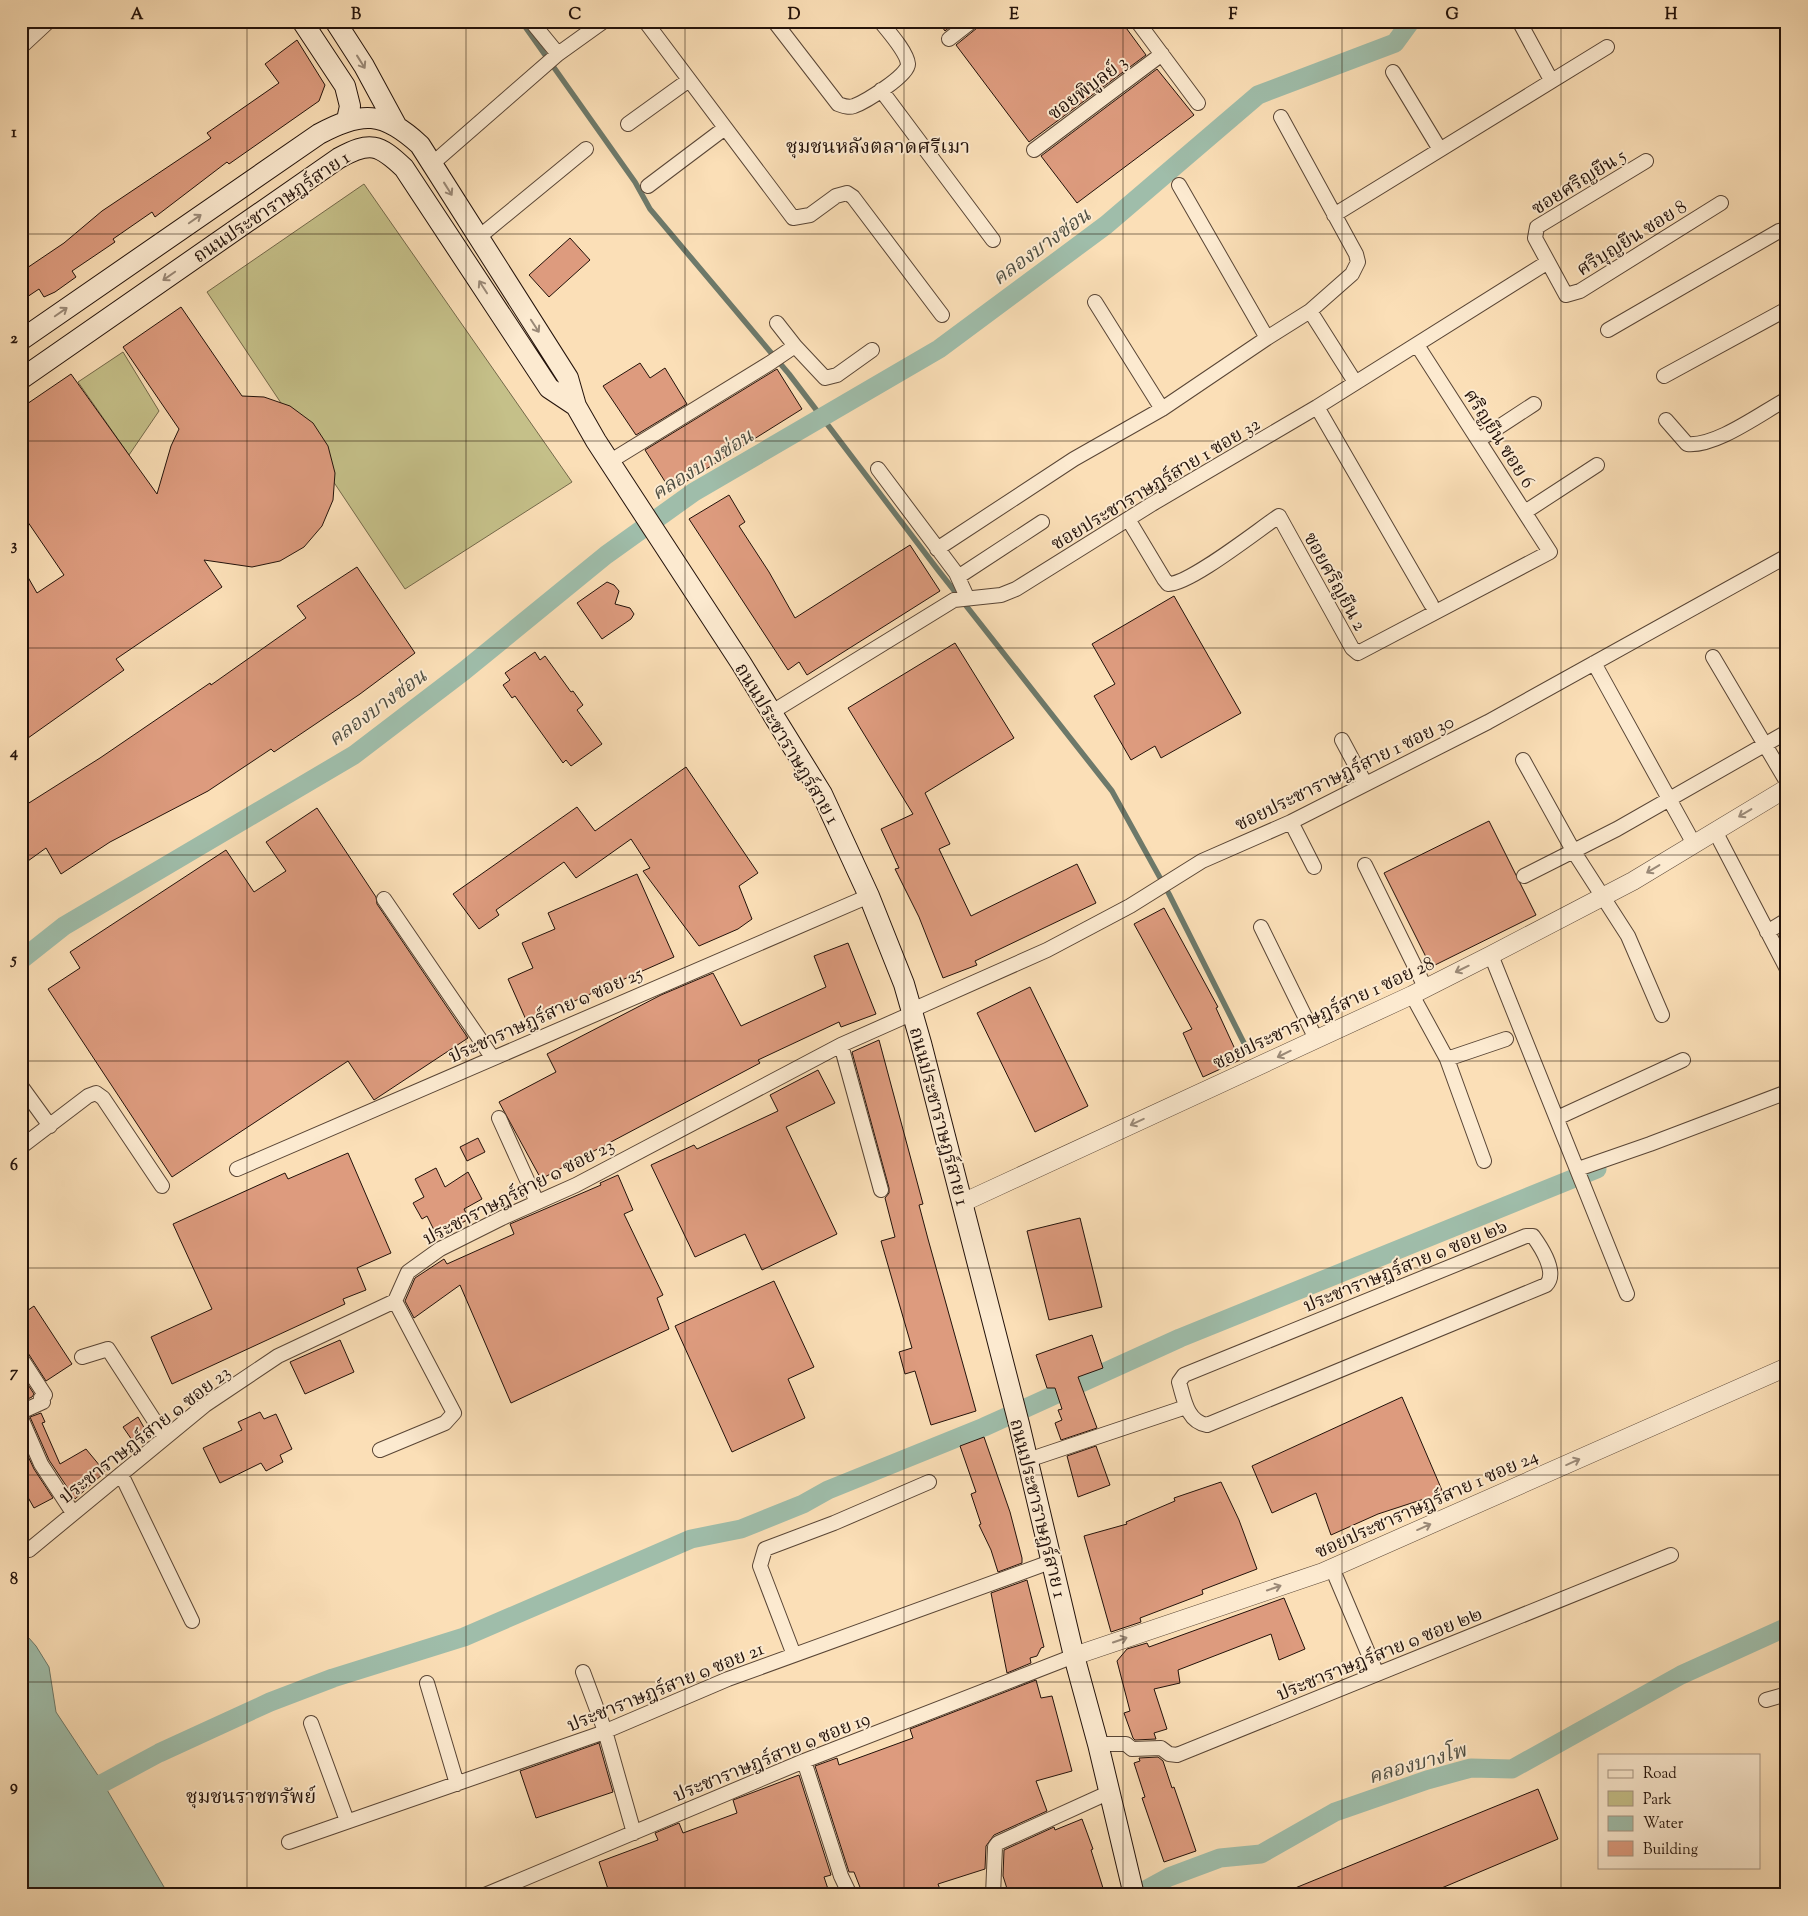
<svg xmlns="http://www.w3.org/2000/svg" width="1808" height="1916" viewBox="0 0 1808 1916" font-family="'Sorts Mill Goudy','Noto Serif Thai',serif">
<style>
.green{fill:#c5c089;stroke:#74694a}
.water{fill:#9fbdaa;stroke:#6d796a}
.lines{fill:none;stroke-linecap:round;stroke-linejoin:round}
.stream{stroke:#6d796a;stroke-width:5.5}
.canal{stroke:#9fbdaa;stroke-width:19}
.building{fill:#dd9b7e;stroke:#23120a}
.minor-casing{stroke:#594535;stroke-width:16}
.tertiary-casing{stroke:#594535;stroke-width:19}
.secondary-casing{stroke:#23120a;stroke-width:22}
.minor{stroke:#fcead0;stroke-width:14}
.tertiary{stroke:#fcead0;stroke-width:18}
.secondary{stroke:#fcead0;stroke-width:20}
.oneway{stroke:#9a8977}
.grid{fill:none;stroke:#23120a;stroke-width:1;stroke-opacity:0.55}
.labels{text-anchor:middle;stroke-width:4;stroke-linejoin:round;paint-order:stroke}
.street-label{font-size:19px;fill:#23120a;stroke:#fcead0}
.neighbourhood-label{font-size:20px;fill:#23120a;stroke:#fcead0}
.water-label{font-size:20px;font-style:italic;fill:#4e4e42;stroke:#fcead0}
.neatline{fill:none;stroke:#23120a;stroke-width:2}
.grid-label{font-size:16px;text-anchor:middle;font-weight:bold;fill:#23120a}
</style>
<rect width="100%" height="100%" fill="#fbdfb7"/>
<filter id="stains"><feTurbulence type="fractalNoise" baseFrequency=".004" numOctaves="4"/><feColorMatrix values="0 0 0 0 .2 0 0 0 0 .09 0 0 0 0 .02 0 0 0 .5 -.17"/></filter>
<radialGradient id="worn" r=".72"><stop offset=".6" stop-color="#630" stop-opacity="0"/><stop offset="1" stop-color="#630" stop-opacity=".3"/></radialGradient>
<!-- green -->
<path class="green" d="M364,184L572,482L405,589L207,292Z
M123,352L159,411L129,455L78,382Z"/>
<!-- water -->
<path class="water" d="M21,1629L36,1646L49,1667L56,1712L103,1783L164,1887L173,1895H21Z"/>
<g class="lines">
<!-- stream -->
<path class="stream" d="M521,21L635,182L650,209L789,374L938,570L1112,791L1169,894L1248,1051"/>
<!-- canal -->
<path class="canal" d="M21,960L64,926L354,755L464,671L606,555L694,492L939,349L1106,225L1258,95L1395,43L1411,21
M79,1791L103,1783L159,1753L270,1702L333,1678L464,1637L691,1539L741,1529L803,1504L828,1490L984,1427L1180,1338L1597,1169
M1136,1895L1169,1877L1220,1858L1261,1854L1335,1812L1427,1780L1471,1768L1512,1769L1681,1675L1787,1627"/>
</g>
<!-- building -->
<path class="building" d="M938,21H957L945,31Z
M981,21H1121L1146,55L1029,142L956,45L977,28Z
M297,40L325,85L319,101L229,164L227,162L155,217L152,212L113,239L115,242L72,271L76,277L55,292L44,297L39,289L21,301V272L64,243L102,211L211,138L207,133L279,83L265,64Z
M1157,69L1194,115L1077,203L1041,156Z
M570,238L590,260L549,297L529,275Z
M181,307L242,396L264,397L290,406L313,423L328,446L335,473L333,500L322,526L304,547L280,561L252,567L204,560L222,587L116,659L124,670L21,743V565L37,593L64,575L21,512V408L71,374L157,494L171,446L179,429L123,347Z
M640,363L650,378L665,368L687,404L636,435L603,386Z
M777,369L802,409L671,491L645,450Z
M729,495L745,522L739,526L769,572L795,618L910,545L940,591L807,675L799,662L788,670L689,519Z
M357,567L415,653L360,694L274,752L271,749L208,791L110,842L61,874L46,848L21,866V808L100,758L210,683L211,685L306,618L297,606Z
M607,582L614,585L619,591L615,604L630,608L634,614L631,619L602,639L577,603Z
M1174,596L1241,713L1161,758L1155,746L1131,760L1094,696L1115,684L1092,644Z
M955,643L1014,738L925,793L950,844L939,849L971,916L1077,864L1096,903L975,961L977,965L943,978L919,917L895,869L899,868L881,829L913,814L848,708Z
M535,652L540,660L545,656L571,692L573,691L583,705L577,710L602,744L571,766L566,760L563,763L515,696L512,698L503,685L510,680L505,673Z
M686,767L758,873L739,886L752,919L738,929L699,946L643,871L650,868L631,839L576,878L564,862L496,910L499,915L479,929L453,894L577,807L595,831Z
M317,808L376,897L377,904L468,1038L374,1100L348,1061L172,1177L48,989L80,968L70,952L226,850L254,892L286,871L266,842Z
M1489,821L1536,915L1431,967L1384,873Z
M637,874L674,957L527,1022L508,979L533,968L522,943L555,929L548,913Z
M1164,908L1218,1007L1216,1008L1240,1060L1203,1077L1183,1033L1192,1029L1134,924Z
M848,943L876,1014L841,1027L839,1022L758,1060L760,1063L541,1179L499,1102L556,1072L547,1054L661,995L713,973L741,1026L826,987L814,956Z
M1030,987L1088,1106L1035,1132L977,1013Z
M879,1040L923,1204L919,1205L928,1239L976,1411L931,1425L915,1371L905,1374L899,1352L912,1348L881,1241L895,1237L885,1198L889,1193V1188L852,1052Z
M818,1070L835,1103L786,1127L837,1234L762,1270L745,1234L695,1257L651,1165L694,1145L697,1149L778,1111L770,1095Z
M478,1138L485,1152L467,1161L460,1147Z
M348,1153L391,1253L357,1268L366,1290L343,1299L345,1304L172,1384L151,1337L212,1309L173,1224L285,1173L288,1179Z
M436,1168L445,1187L468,1172L482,1199L464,1209L469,1219L437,1236L427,1216L422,1219L413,1203L424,1197L415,1179Z
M618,1175L633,1210L624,1214L663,1295L657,1298L669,1329L511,1403L460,1285L414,1318L405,1301L415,1278L444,1259L447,1264L514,1234L510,1224L601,1185L600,1183Z
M1080,1218L1102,1307L1049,1320L1027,1231Z
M774,1281L814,1367L788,1379L805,1418L732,1452L675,1326Z
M34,1306L72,1364L46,1381L28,1353L21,1349V1315Z
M1092,1335L1103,1368L1078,1377L1097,1428L1061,1440L1055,1423L1062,1420L1058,1410L1062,1409L1055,1388H1047L1036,1355Z
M340,1340L354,1372L305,1394L290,1362Z
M21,1374L34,1394L32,1397L21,1402Z
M1402,1397L1444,1495L1428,1502L1427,1498L1378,1514L1331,1535L1316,1493L1272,1513L1252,1466Z
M260,1412L264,1419L276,1414L292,1449L280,1455L283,1462L266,1471L261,1463L220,1483L203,1448L242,1430L238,1422Z
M41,1413L45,1422L42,1423L60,1464L86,1449L105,1472L75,1499L49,1460L30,1417Z
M138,1417L146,1431L132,1440L123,1427Z
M984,1437L1010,1512L1022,1558V1563L998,1572L991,1550L979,1525L981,1524L971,1494L976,1492L960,1446Z
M21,1441L34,1469L53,1498L34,1508L21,1485Z
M1096,1446L1110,1485L1078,1497L1067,1456Z
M1221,1482L1239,1520L1257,1569L1202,1590L1203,1594L1140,1618L1141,1622L1111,1632L1084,1536L1127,1524L1126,1522L1175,1501L1174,1498Z
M1027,1580L1044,1647L1041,1648L1037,1656L1030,1658L1031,1663L1007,1673L991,1593Z
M1284,1598L1305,1649L1279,1660L1271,1634L1178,1670L1180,1683L1154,1689L1167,1729L1154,1733L1156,1739L1135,1740L1133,1738L1124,1713L1130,1711L1117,1661L1127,1649L1147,1643L1149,1647Z
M1036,1680L1041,1698L1052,1696L1072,1771L1036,1781L1047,1811L994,1835L986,1846L985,1869L938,1884L942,1895H863L854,1872H849L815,1766L837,1758L839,1765L913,1738L910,1729Z
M599,1743L613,1792L536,1818L520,1771Z
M1158,1757L1163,1761L1172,1788L1174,1787L1196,1851L1164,1862L1142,1798L1145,1797L1134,1763L1140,1761L1139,1758Z
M799,1775L831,1875L824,1877L830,1895H610L599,1862L658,1840L655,1833L679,1823L683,1833L737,1813L733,1800Z
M1538,1789L1558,1839L1425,1895H1278Z
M1082,1819L1093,1849L1091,1850L1103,1888L1080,1895H1009L1003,1876L1004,1850L1054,1827L1055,1830Z"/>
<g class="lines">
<defs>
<path id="minor" d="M531,21L558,54
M645,21L793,218L810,215L836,196L847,193L853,197L942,315
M774,21L838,104C844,106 848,108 854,106C865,102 909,75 908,64C907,52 888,31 880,21
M1137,21L1198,103
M1519,21L1551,80
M949,39L972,21
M21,47L49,21
M1393,72L1439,148
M881,90L993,240
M628,124L689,80
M1034,150L1162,54
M1646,161L1537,227L1535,238L1566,295L1580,291L1721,203
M432,164L558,54L604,21
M1179,185L1267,338
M648,186L725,128
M1334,215L1607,47
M479,237L586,149
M1095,302L1162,409
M1310,311L1355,382
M777,323L795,346
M1608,330L1779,231L1787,229
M1664,376L1787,309
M1317,407L1431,604
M1666,420L1687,444C1716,447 1761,413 1787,399
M1479,440L1534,404
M609,462L770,363L795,346L825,378L837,375L872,350
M878,469L956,573L967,597
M1525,512L1597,465
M1128,519L1164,579L1168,584C1189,585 1258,530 1279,516L1352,648L1358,653L1550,552L1417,345
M937,549L1074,459L1162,409L1267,338L1310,311L1352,274L1358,262L1356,254L1281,117
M958,577L1042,522
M1713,657L1787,782
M1594,663L1694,844
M772,712L954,600L1001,595L1016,589L1152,504L1317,407L1548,262
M1342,740L1365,783
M1523,760L1574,852L1628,936L1662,1015
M1291,822L1314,867
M1715,831L1787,969
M1365,865L1425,987
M1524,876L1617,829L1787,732
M384,899L492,1057
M1261,927L1316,1039
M1767,932L1787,920
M1491,955L1627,1294
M1412,995L1447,1059L1506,1039
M912,1010L1047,950L1130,906L1202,861L1291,822L1488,722L1787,556
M841,1045L881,1190
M1447,1059L1484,1161
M21,1086L50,1126
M499,1118L537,1202
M1557,1118L1683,1060
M21,1147L88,1096L96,1093L103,1098L162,1186
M237,1169L869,896
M1578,1169L1650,1144L1787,1092
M1526,1236H1533C1541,1247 1558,1273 1546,1285L1207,1425C1187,1422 1184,1399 1179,1382L1184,1375Z
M82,1357L108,1349L165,1437
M21,1358L45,1395L41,1398L43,1402L21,1412
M21,1418L41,1464L73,1513
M380,1450L445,1423L454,1413L395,1301
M1028,1460L1186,1407
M121,1474L192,1621
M29,1550L205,1405L278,1356L395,1301L408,1272L440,1249L502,1218L576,1185L841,1045L913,1013
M1332,1568L1377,1674
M794,1655L760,1566L765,1549L834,1523L929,1482
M583,1672L605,1731L634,1833
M427,1683L457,1784
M1766,1700L1787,1694
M311,1723L347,1821
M1098,1744H1126L1132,1749L1161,1748L1169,1754L1177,1755L1671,1555
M804,1761L841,1876L850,1895
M289,1842L599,1734L728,1679L1053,1561
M485,1895L804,1761L1074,1656
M993,1895L995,1847L998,1843L1110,1792"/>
<path id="tertiary" d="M962,1203L1412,995L1491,955L1633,881L1787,788
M1074,1656L1323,1572L1787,1367"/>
<path id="secondary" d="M302,21L345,86L350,106L347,120
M335,21L364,66L396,125
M21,340L319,134C362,111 383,111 420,145L568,378L576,406L596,441L741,663L822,794L869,896L904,984L921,1043L1019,1424L1074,1656L1098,1744L1134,1895
M21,379L339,158C370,141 379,144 404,168L549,388L576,406"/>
</defs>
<!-- minor casing -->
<use href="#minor" class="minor-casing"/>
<!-- tertiary casing -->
<use href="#tertiary" class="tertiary-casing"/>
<!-- secondary casing -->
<use href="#secondary" class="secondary-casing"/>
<!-- minor -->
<use href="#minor" class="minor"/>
<!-- tertiary -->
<use href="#tertiary" class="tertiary"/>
<!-- secondary -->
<use href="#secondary" class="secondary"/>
</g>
<!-- one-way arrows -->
<defs><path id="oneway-shaft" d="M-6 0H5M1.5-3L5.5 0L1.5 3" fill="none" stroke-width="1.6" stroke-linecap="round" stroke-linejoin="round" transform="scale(1.25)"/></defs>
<g class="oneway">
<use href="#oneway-shaft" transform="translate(361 62) rotate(58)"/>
<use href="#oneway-shaft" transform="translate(448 189) rotate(58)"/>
<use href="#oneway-shaft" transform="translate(195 219) rotate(-35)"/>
<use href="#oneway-shaft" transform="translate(169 276) rotate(145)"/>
<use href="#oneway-shaft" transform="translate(483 287) rotate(-123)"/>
<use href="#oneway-shaft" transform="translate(61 312) rotate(-35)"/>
<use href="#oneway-shaft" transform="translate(535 326) rotate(57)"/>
<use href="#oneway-shaft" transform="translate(1745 813) rotate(149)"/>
<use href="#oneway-shaft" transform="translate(1653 869) rotate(149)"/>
<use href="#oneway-shaft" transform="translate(1462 969) rotate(154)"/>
<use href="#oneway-shaft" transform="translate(1284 1054) rotate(154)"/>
<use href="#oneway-shaft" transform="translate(1137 1122) rotate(155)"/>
<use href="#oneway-shaft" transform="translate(1573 1462) rotate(-24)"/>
<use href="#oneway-shaft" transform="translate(1424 1527) rotate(-24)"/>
<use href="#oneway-shaft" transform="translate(1274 1588) rotate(-19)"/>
<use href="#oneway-shaft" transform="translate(1120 1640) rotate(-19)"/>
</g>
<!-- grid -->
<path class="grid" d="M247,21V1895M466,21V1895M685,21V1895M904,21V1895M1123,21V1895M1342,21V1895M1561,21V1895M21,234H1787M21,441H1787M21,648H1787M21,855H1787M21,1061H1787M21,1268H1787M21,1475H1787M21,1682H1787"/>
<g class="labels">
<!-- street labels -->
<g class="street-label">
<text transform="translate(1087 87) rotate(-37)" y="7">ซอยพิบูลย์ 3</text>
<text transform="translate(1578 181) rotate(-32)" y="7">ซอยศริญยืน 5</text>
<text transform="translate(271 206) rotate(-34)" y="7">ถนนประชาราษฎร์สาย 1</text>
<text transform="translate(1631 237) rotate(-32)" y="7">ศรีบุญยืน ซอย 8</text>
<text transform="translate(1500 438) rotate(57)" y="7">ศริญยืน ซอย 6</text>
<text transform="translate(1155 483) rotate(-31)" y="7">ซอยประชาราษฎร์สาย 1 ซอย 32</text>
<text transform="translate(1336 581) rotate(61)" y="7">ซอยศริญยืน 2</text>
<text transform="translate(788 743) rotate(59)" y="7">ถนนประชาราษฎร์สาย 1</text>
<text transform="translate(1344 772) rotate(-26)" y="7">ซอยประชาราษฎร์สาย 1 ซอย 30</text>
<text transform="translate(1323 1012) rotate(-25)" y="7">ซอยประชาราษฎร์สาย 1 ซอย 28</text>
<text transform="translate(545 1014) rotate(-24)" y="7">ประชาราษฎร์สาย ๑ ซอย 25</text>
<text transform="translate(940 1116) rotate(75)" y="7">ถนนประชาราษฎร์สาย 1</text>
<text transform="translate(518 1191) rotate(-27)" y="7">ประชาราษฎร์สาย ๑ ซอย 23</text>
<text transform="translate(1405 1265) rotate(-22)" y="7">ประชาราษฎร์สาย ๑ ซอย ๒๖</text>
<text transform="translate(144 1434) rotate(-38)" y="7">ประชาราษฎร์สาย ๑ ซอย 23</text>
<text transform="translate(1426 1503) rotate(-24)" y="7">ซอยประชาราษฎร์สาย 1 ซอย 24</text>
<text transform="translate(1039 1508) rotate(76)" y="7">ถนนประชาราษฎร์สาย 1</text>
<text transform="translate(1379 1653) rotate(-22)" y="7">ประชาราษฎร์สาย ๑ ซอย ๒๒</text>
<text transform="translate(665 1686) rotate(-22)" y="7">ประชาราษฎร์สาย ๑ ซอย 21</text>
<text transform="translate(771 1756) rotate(-22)" y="7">ประชาราษฎร์สาย ๑ ซอย 19</text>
</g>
<!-- neighbourhood labels -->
<g class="neighbourhood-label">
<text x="878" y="153">ชุมชนหลังตลาดศรีเมา</text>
<text x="251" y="1803">ชุมชนราชทรัพย์</text>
</g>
<!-- water labels -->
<g class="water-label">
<text transform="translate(1041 246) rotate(-36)" y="7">คลองบางซ่อน</text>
<text transform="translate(702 464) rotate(-32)" y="7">คลองบางซ่อน</text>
<text transform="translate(377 707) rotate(-36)" y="7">คลองบางซ่อน</text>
<text transform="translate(1417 1763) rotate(-16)" y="7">คลองบางโพ</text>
</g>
</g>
<!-- margin -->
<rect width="1808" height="1916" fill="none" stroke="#fbdfb7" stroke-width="55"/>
<!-- legend -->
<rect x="1598" y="1754" width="162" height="115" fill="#fcead0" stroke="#a59481"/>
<rect x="1608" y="1770" width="25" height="8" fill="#fcead0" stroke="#a59481"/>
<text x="1643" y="1778" font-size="15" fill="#23120a">Road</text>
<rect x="1608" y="1791" width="25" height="15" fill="#c5c089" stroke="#a59481"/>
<text x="1643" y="1804" font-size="15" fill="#23120a">Park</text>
<rect x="1608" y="1816" width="25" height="15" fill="#9fbdaa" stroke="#a59481"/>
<text x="1643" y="1828" font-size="15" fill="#23120a">Water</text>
<rect x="1608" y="1841" width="25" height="15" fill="#dd9b7e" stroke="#a59481"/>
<text x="1643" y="1854" font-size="15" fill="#23120a">Building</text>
<rect x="28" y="28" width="1752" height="1860" class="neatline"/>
<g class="grid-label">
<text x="137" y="19">A</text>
<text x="356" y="19">B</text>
<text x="575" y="19">C</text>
<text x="794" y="19">D</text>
<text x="1014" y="19">E</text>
<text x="1233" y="19">F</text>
<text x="1452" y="19">G</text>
<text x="1671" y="19">H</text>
<text x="14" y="137">1</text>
<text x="14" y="343">2</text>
<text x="14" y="550">3</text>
<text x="14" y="757">4</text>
<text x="14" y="964">5</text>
<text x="14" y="1170">6</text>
<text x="14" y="1377">7</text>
<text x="14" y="1584">8</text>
<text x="14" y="1791">9</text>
</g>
<rect width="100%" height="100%" filter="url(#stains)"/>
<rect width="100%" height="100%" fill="url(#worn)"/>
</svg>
